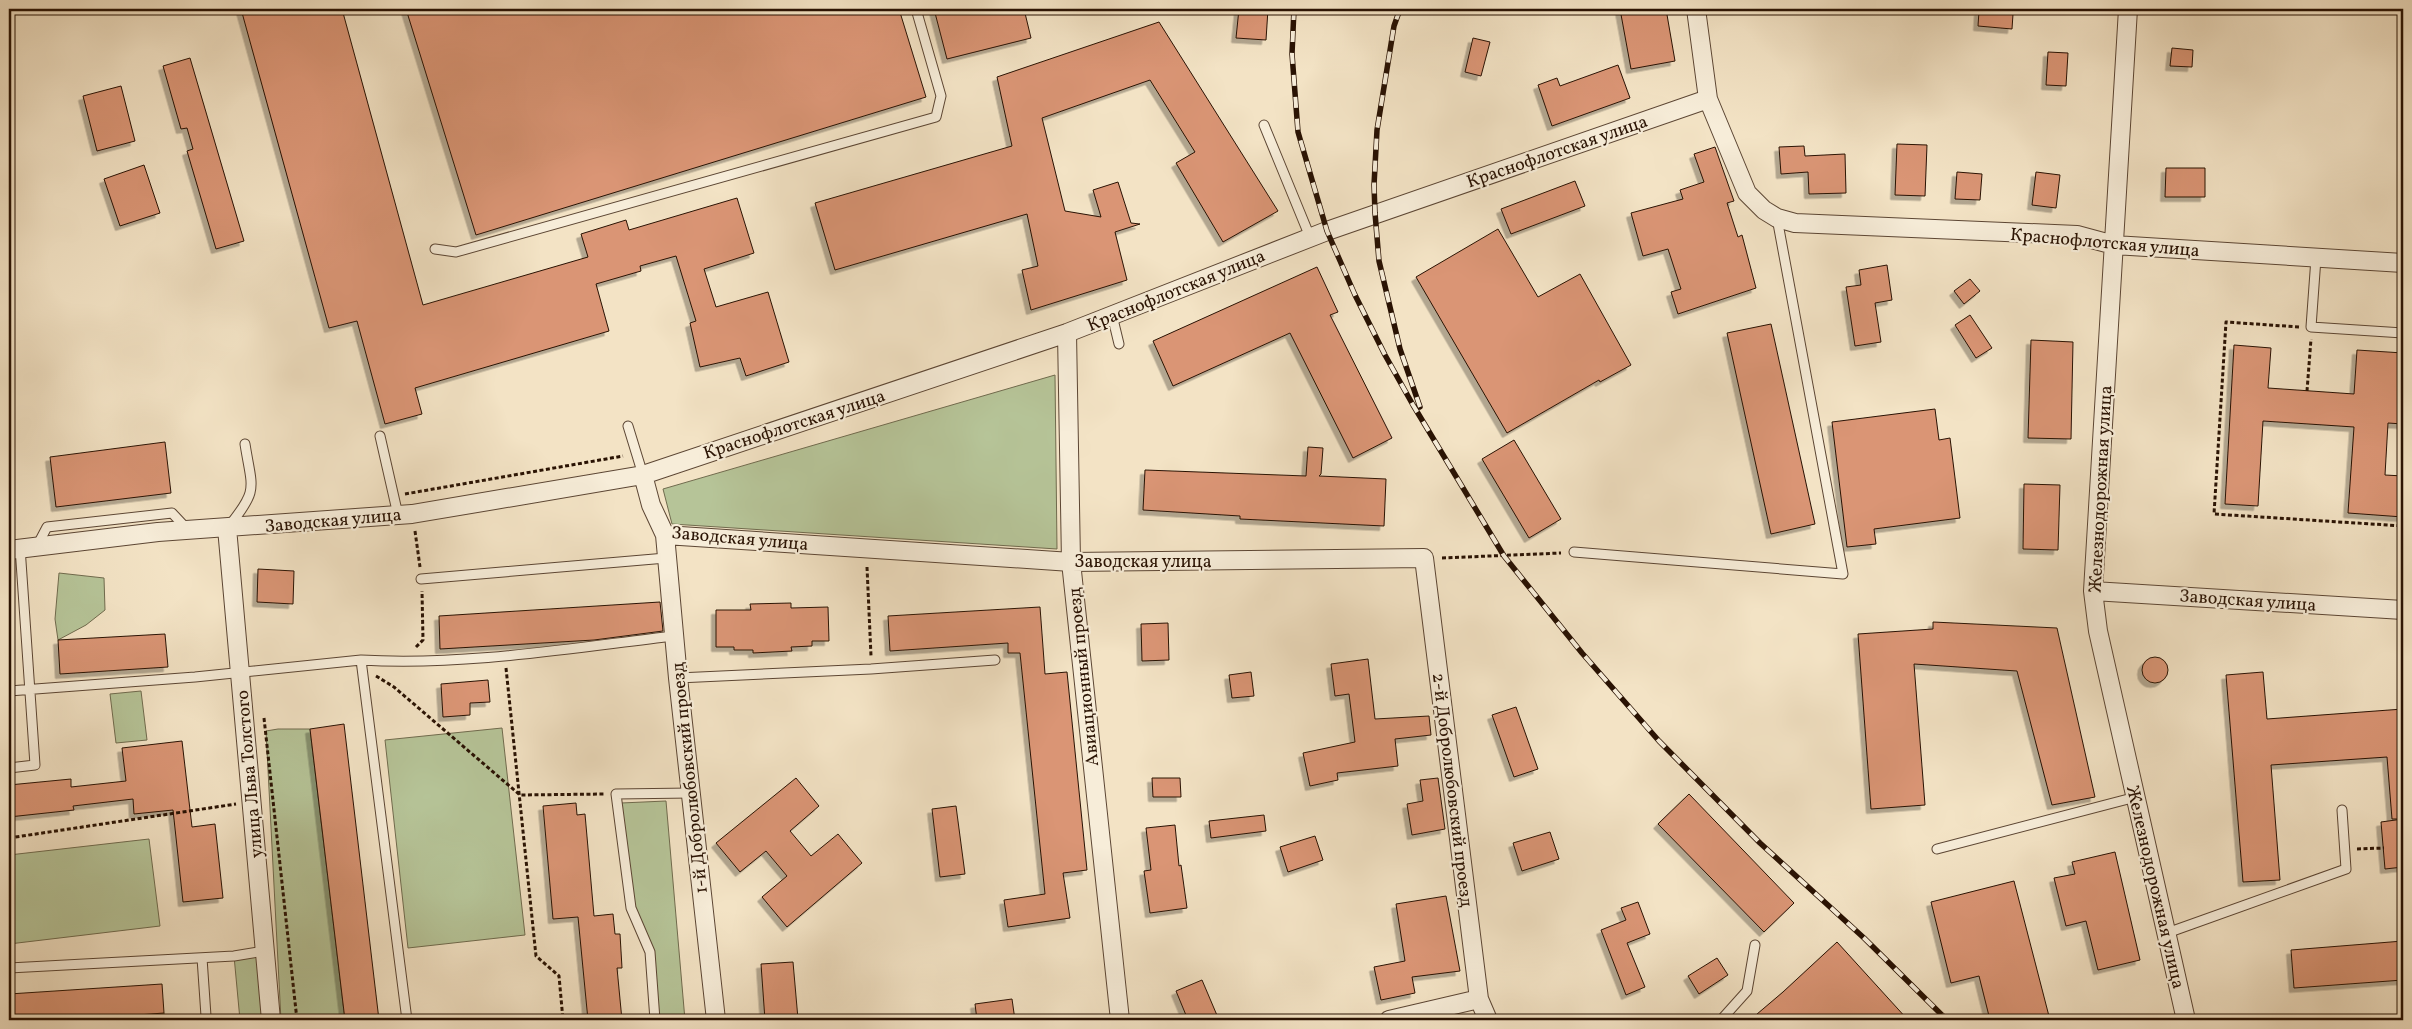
<svg xmlns="http://www.w3.org/2000/svg" width="2412" height="1029" viewBox="0 0 2412 1029" font-family="Vollkorn,serif">
<style>
.green{fill:#b6c498;stroke:#706b4e}
.building{fill:#da9574;stroke:#291203;filter:url(#shadow)}
.lines{fill:none;stroke-linecap:round;stroke-linejoin:round}
.service-casing{stroke:#5c4634;stroke-width:11}
.minor-casing{stroke:#5c4634;stroke-width:20}
.path{stroke:#291203;stroke-width:3;stroke-dasharray:4 2.5;stroke-linecap:butt}
.service{stroke:#f7edd9;stroke-width:9}
.minor{stroke:#f7edd9;stroke-width:18}
.rail-casing{stroke:#291203;stroke-width:5.5}
.rail{stroke:#f7edd9;stroke-width:4;stroke-dasharray:11;stroke-linecap:butt}
.labels{text-anchor:middle;stroke-width:4.5;stroke-linejoin:round;paint-order:stroke}
.street-label{font-size:18px;fill:#291203;stroke:#f7edd9}
</style>
<defs>
<filter id="shadow"><feDropShadow dx="-4.5" dy="4.5" stdDeviation="0" flood-color="#0004"/></filter>
</defs>
<rect width="100%" height="100%" fill="#f3e3c5"/>
<filter id="stains"><feTurbulence type="fractalNoise" baseFrequency=".004" numOctaves="4"/><feColorMatrix values="0 0 0 0 .2 0 0 0 0 .09 0 0 0 0 .02 0 0 0 .5 -.17"/></filter>
<radialGradient id="worn" r=".72"><stop offset=".6" stop-color="#630" stop-opacity="0"/><stop offset="1" stop-color="#630" stop-opacity=".3"/></radialGradient>
<!-- green -->
<path class="green" d="M1055,375L1057,549L672,524L663,489Z
M59,573L104,578L105,610L86,625L58,640L55,619Z
M141,691L147,740L116,743L110,694Z
M502,728L525,935L408,948L385,740Z
M278,729H310L345,1020H281L266,731Z
M666,801L685,1020H658L654,951L634,907L621,803Z
M149,839L160,926L9,944V855Z
M264,951L271,1020H240L234,956Z
M164,1013L167,1020H72Z"/>
<!-- building -->
<path class="building" d="M241,9H342L423,305L588,257L581,234L626,220L629,230L737,198L754,253L704,269L716,307L768,292L789,362L746,376L740,358L700,367L690,323L696,321L676,256L640,266L641,271L596,284L609,331L415,388L422,414L385,424L357,321L329,328Z
M406,9H899L926,97L476,235Z
M934,9H1024L1031,38L947,59Z
M1239,9H1268L1266,40L1236,38Z
M1620,9H1666L1675,61L1631,69Z
M1979,11L2013,14L2012,29L1978,26Z
M1159,22L1278,211L1223,242L1176,163L1195,152L1150,80L1042,118L1065,211L1101,217L1093,190L1118,182L1131,223L1140,224L1115,232L1127,280L1031,310L1022,270L1038,266L1027,214L835,270L815,203L1012,146L997,77Z
M1473,38L1490,42L1481,76L1465,72Z
M2172,48L2193,50L2192,67L2170,66Z
M2048,52L2068,53L2066,86L2046,85Z
M190,58L244,241L216,249L187,151L193,149L187,128L181,129L163,66Z
M1618,65L1630,98L1552,126L1538,85L1557,78L1560,86Z
M121,86L135,141L97,151L83,96Z
M1897,144L1927,145L1925,196L1895,195Z
M1804,146L1805,156L1845,154L1846,193L1809,194L1808,172L1781,174L1779,147Z
M1715,147L1734,201L1727,203L1738,237L1742,235L1756,288L1678,314L1671,292L1681,289L1668,249L1643,256L1631,213L1683,199L1680,190L1704,182L1694,154Z
M144,165L160,213L120,226L104,179Z
M2166,168H2205V197H2165Z
M1957,172L1982,174L1980,200L1955,199Z
M2036,172L2060,175L2056,208L2032,205Z
M1575,181L1585,206L1511,234L1501,209Z
M1498,229L1538,297L1580,274L1631,365L1600,382L1599,380L1507,433L1416,277Z
M1887,265L1892,300L1875,303L1881,342L1855,346L1846,287L1861,285L1859,270Z
M1317,267L1338,312L1330,315L1392,438L1353,458L1290,333L1173,386L1153,341Z
M1970,279L1980,291L1964,304L1954,291Z
M1970,315L1992,348L1976,358L1955,325Z
M1771,324L1815,524L1771,534L1727,333Z
M2031,340L2073,342L2071,439L2028,438Z
M2234,345L2271,348L2268,388L2354,394L2357,350L2403,353V424L2388,423L2385,475L2403,476V517L2348,513L2354,427L2263,421L2258,506L2225,504Z
M1935,409L1939,440L1950,438L1960,518L1874,529L1876,544L1847,547L1832,422Z
M1514,440L1561,519L1529,538L1482,459Z
M165,442L171,493L56,507L50,457Z
M1308,447L1323,448L1321,474L1319,476L1386,479L1384,526L1240,519V516L1143,510L1145,470L1306,476Z
M2024,484L2060,485L2058,550L2023,549Z
M258,569L294,571L293,604L257,602Z
M660,602L663,631L594,640L440,649L439,616Z
M791,603V608L828,607L829,641H812V646L791,647L792,651L753,653V650H734V647H716V610H751L750,604Z
M1040,607L1045,674L1067,672L1087,870L1063,873L1070,918L1008,927L1004,900L1045,894L1020,653H1008V643L890,651L888,616Z
M1933,622L2057,628L2095,797L2052,805L2017,671L1914,664L1925,805L1871,809L1858,634L1933,629Z
M1168,623L1169,660L1142,661L1141,624Z
M165,634L168,667L60,674L58,640Z
M2142 670a13 13 0 1 1 26 0a13 13 0 1 1-26 0Z
M1368,659L1375,719L1429,716L1431,735L1395,739L1398,766L1337,773L1338,780L1310,786L1303,753L1355,742L1349,694L1335,696L1331,664Z
M1251,672L1254,696L1232,698L1229,675Z
M2263,672L2267,719L2403,709V819H2392L2387,757L2271,765L2280,880L2243,882L2226,675Z
M488,680L490,702L470,703V715L443,717L441,684Z
M1516,707L1538,769L1514,777L1492,715Z
M344,724L379,1020H345L310,729Z
M182,741L192,827L215,824L223,898L183,902L173,810L134,814L133,799L73,806L74,810L9,817V785L71,779V787L126,781L122,748Z
M796,778L819,806L790,831L811,856L838,834L862,863L787,927L762,897L787,876L766,851L740,872L716,843Z
M1152,778H1180L1181,797H1153Z
M1438,778L1445,829L1412,835L1407,804L1423,801L1420,780Z
M1689,794L1794,903L1764,932L1658,824Z
M576,803L577,815L585,814L594,916L613,914L615,934H620L622,968H617L622,1020H588L578,917L553,919L543,806Z
M956,806L965,874L940,877L932,809Z
M1264,815L1266,831L1211,838L1209,821Z
M2403,819V867L2385,869L2381,822Z
M1175,825L1179,866L1181,865L1187,908L1150,913L1144,871L1151,870L1146,828Z
M1550,832L1559,859L1522,871L1513,843Z
M1315,836L1323,860L1288,872L1280,847Z
M2115,852L2140,960L2098,970L2086,921L2066,926L2054,878L2075,874L2072,862Z
M2014,881L2050,1020H1990L1979,976L1951,983L1931,902Z
M1446,896L1460,971L1412,977L1415,993L1381,1000L1374,967L1405,961L1396,904Z
M1638,902L1650,934L1627,943L1645,987L1626,995L1601,930L1626,920L1621,908Z
M2403,941V980L2294,988L2291,950Z
M1837,942L1908,1020H1750L1783,992Z
M1717,958L1728,975L1699,994L1688,976Z
M793,962L798,1019L765,1020L761,964Z
M1202,980L1219,1020H1188L1176,991Z
M162,984L164,1013L72,1020H9V994Z
M1012,999L1015,1020H977L975,1004Z"/>
<g class="lines">
<defs>
<path id="service" d="M1264,125L1310,237
M435,249L456,252L936,117L941,96L916,9
M2316,258L2311,327L2403,333
M1112,315L1119,344
M628,426L643,475
M380,436L398,515
M229,526C259,489 252,489 245,444
M37,546L47,527L172,513L188,530
M1574,552L1843,574L1777,218
M421,579L666,558
M361,660C465,666 571,648 674,636
M678,678L871,669L995,660
M9,691L195,677L361,660L407,1020
M9,768L35,765L20,547
M1937,849L2136,797
M2167,933L2346,869L2342,810
M202,958L206,1016
M9,968L234,956L264,951
M655,1020L650,952L631,908L616,794L691,793
M1721,1020L1747,991L1755,945"/>
<path id="minor" d="M1696,9L1708,99L1747,193L1764,210L1777,218L1795,223L2077,235L2114,245L2403,263
M2128,9L2093,591L2098,631L2186,1020
M1067,333L1071,562L1120,1020
M643,475L651,505L665,535L1071,562L1424,558L1479,999L1488,1020
M227,528L271,1020
M665,535L678,678L716,1020
M9,550L158,532L412,514L643,475L1067,333L1327,231L1708,99
M2093,591L2403,610
M1389,1020L1479,999"/>
</defs>
<!-- service casing -->
<use href="#service" class="service-casing"/>
<!-- minor casing -->
<use href="#minor" class="minor-casing"/>
<!-- path -->
<path class="path" d="M2299,327L2226,322L2214,514L2403,526
M2307,391L2311,339
M405,494L623,456
M415,531L420,567
M1442,558L1561,553
M867,567L871,656
M416,647L423,640L422,591
M506,668L536,956L559,976L563,1020
M376,676L394,687L520,795L604,794
M264,718L297,1020
M9,838L236,804
M2357,849L2384,848
M668,1018L697,1016"/>
<!-- service -->
<use href="#service" class="service"/>
<!-- minor -->
<use href="#minor" class="minor"/>
<defs>
<path id="rail" d="M1294,9L1292,54L1298,132L1327,231L1355,295L1385,355L1413,405L1504,556L1582,653L1659,741L1760,843L1864,938L1947,1020
M1400,9L1394,26L1377,130L1374,185L1375,213L1379,261L1400,349L1420,407"/>
</defs>
<!-- rail casing -->
<use href="#rail" class="rail-casing"/>
<!-- rail -->
<use href="#rail" class="rail"/>
</g>
<g class="labels">
<!-- street labels -->
<g class="street-label">
<text transform="translate(1557 151) rotate(-19)" y="6">Краснофлотская улица</text>
<text transform="translate(2105 242) rotate(5)" y="6">Краснофлотская улица</text>
<text transform="translate(1176 290) rotate(-22)" y="6">Краснофлотская улица</text>
<text transform="translate(794 424) rotate(-18)" y="6">Краснофлотская улица</text>
<text transform="translate(2100 489) rotate(-87)" y="6">Железнодорожная улица</text>
<text transform="translate(333 520) rotate(-5)" y="6">Заводская улица</text>
<text transform="translate(740 538) rotate(5)" y="6">Заводская улица</text>
<text x="1143" y="567">Заводская улица</text>
<text transform="translate(2248 600) rotate(4)" y="6">Заводская улица</text>
<text transform="translate(1083 677) rotate(-96)" y="6">Авиационный проезд</text>
<text transform="translate(249 774) rotate(-95)" y="6">улица Льва Толстого</text>
<text transform="translate(689 778) rotate(-96)" y="6">1-й Добролюбовский проезд</text>
<text transform="translate(1453 790) rotate(83)" y="6">2-й Добролюбовский проезд</text>
<text transform="translate(2156 887) rotate(77)" y="6">Железнодорожная улица</text>
</g>
</g>
<!-- margin -->
<rect width="2412" height="1029" fill="none" stroke="#f3e3c5" stroke-width="30"/>
<rect x="10" y="10" width="2392" height="1009" fill="none" stroke="#291203" stroke-width="2.5"/>
<rect x="15" y="15" width="2382" height="999" fill="none" stroke="#291203"/>
<rect width="100%" height="100%" filter="url(#stains)"/>
<rect width="100%" height="100%" fill="url(#worn)"/>
</svg>
